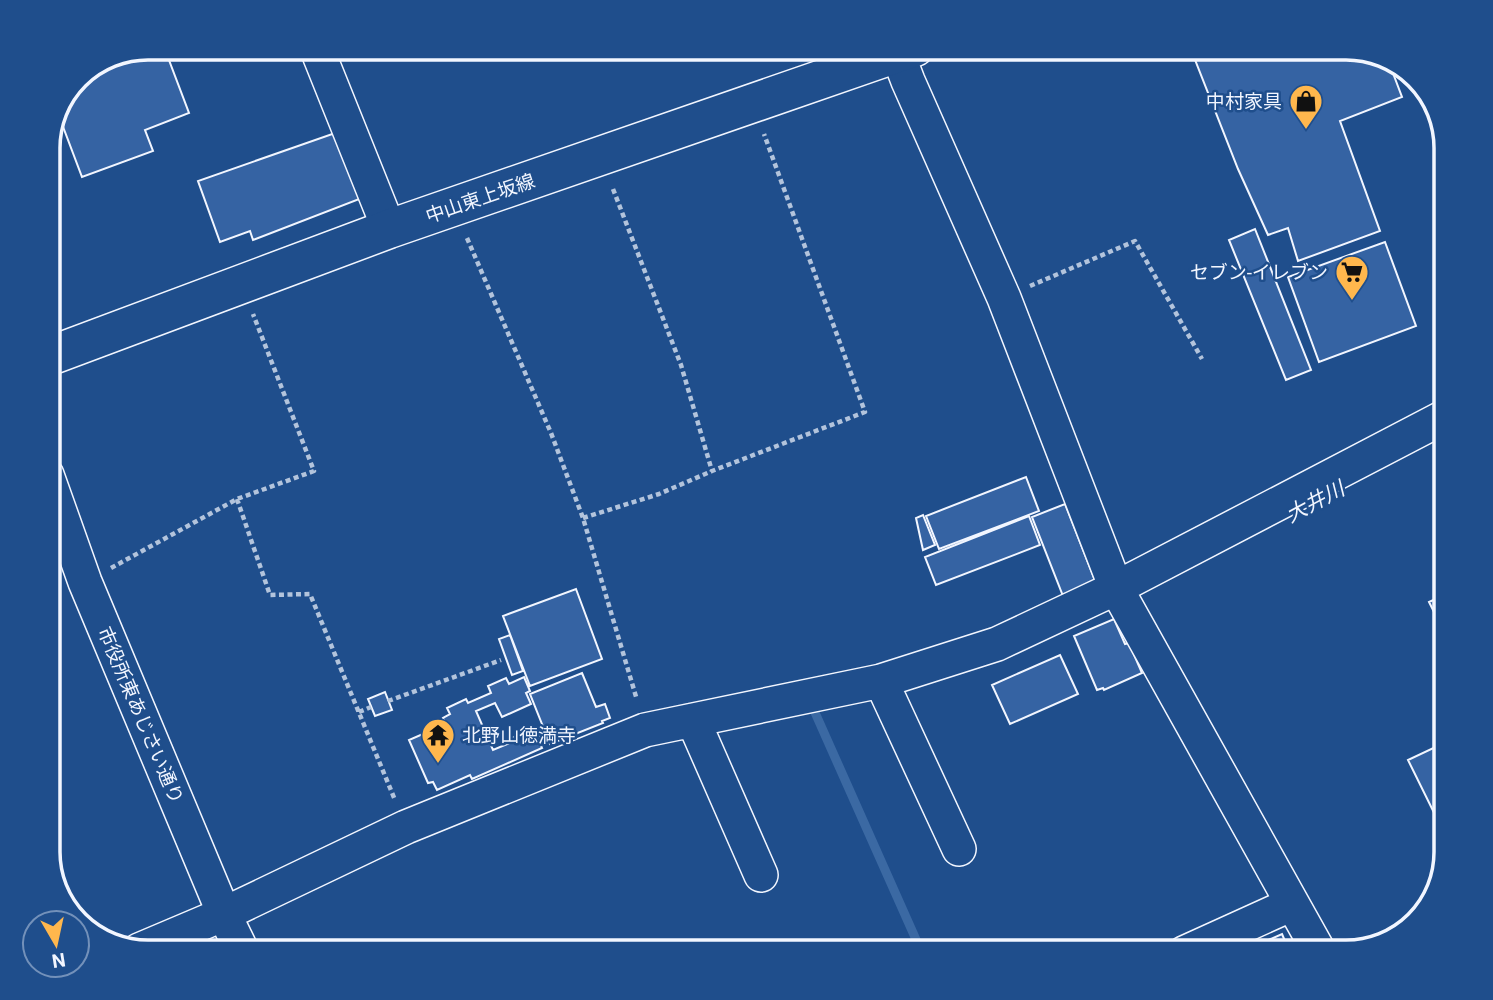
<svg xmlns="http://www.w3.org/2000/svg" width="1493" height="1000" viewBox="0 0 1493 1000" font-family="Roboto,'Noto Sans JP',sans-serif">
<style>
.lines{fill:none;stroke-linecap:round;stroke-linejoin:round}
.stream{stroke:#3b69a3;stroke-width:9}
.building{fill:#3563a3;stroke:#f2f6ff;stroke-width:2}
.minor-casing{stroke:#f2f6ff;stroke-width:36}
.major-casing{stroke:#f2f6ff;stroke-width:41}
.path{stroke:#b3c4dc;stroke-width:4.5;stroke-dasharray:5 3.5;stroke-linecap:butt}
.minor{stroke:#1f4e8c;stroke-width:33}
.major{stroke:#1f4e8c;stroke-width:38}
.labels{text-anchor:middle;stroke-width:5;stroke-linejoin:round;paint-order:stroke}
.poi-label{font-size:19px;fill:#f2f6ff;stroke:#1f4e8c;text-anchor:end}
.street-label{font-size:19px;fill:#f2f6ff;stroke:#1f4e8c}
.water-label{font-size:21px;font-style:italic;fill:#f2f6ff;stroke:#1f4e8c}
.rim{fill:none;stroke:#f2f6ff;stroke-width:3.5}
</style>
<rect width="100%" height="100%" fill="#1f4e8c"/>
<g class="lines">
<!-- stream -->
<path class="stream" d="M813,708L922,953"/>
</g>
<!-- building -->
<path class="building" d="M148,47H164L189,113L145,130L153,151L82,177L59,116L77,76Z
M1190,47H1345L1388,60L1402,97L1340,121L1380,231L1298,261L1288,228L1268,235L1238,169Z
M338,132L362,198L253,240L250,231L220,242L198,181Z
M1255,229L1311,370L1286,380L1229,240Z
M1385,242L1416,326L1319,362L1288,277Z
M1026,477L1039,511L939,549L926,516Z
M1065,504L1096,583L1063,596L1032,517Z
M923,515L935,545L923,550L916,518Z
M1029,516L1040,545L936,585L925,557Z
M576,589L602,659L530,686L503,616Z
M1446,594V636L1429,602Z
M1114,619L1125,644L1129,643L1142,673L1104,690L1103,688L1097,690L1074,636Z
M510,635L523,671L512,675L499,639Z
M1060,655L1078,694L1010,724L992,685Z
M582,673L596,707L605,704L610,718L602,721L603,723L550,744L530,694Z
M524,677L530,691L526,693L531,704L502,717L495,703L476,711L493,750L512,742L511,738L533,729L537,738L543,735L547,743L541,746L542,748L472,779L470,775L437,790L433,782L428,783L409,740L446,724L443,718L450,714L447,708L466,699L468,703L491,693L488,686L506,678L509,684Z
M385,692L392,710L375,716L368,699Z
M1446,742V837L1408,760Z
M1282,934L1290,953H1239Z"/>
<g class="lines">
<defs>
<path id="minor" d="M316,47L389,229
M895,47L908,81L1004,298L1116,588L1320,953
M47,475L85,582L224,914L243,953
M881,681L959,849
M693,720L761,875
M139,950L224,914L406,827L645,730L881,681L997,644L1116,588L1446,416
M1184,953L1292,904"/>
<path id="major" d="M47,357L389,229L915,47"/>
</defs>
<!-- minor casing -->
<use href="#minor" class="minor-casing"/>
<!-- major casing -->
<use href="#major" class="major-casing"/>
<!-- path -->
<path class="path" d="M613,189L681,365L712,471
M467,238L551,433L583,518L637,700
M1030,286L1135,241L1202,359
M237,499L270,595L310,594L395,800
M583,518L659,494L712,471L865,412L764,134
M111,568L237,499L314,471L253,314
M388,701L501,660
M359,712L371,707"/>
<!-- minor -->
<use href="#minor" class="minor"/>
<!-- major -->
<use href="#major" class="major"/>
</g>
<!-- icons -->
<defs>
<symbol id="shop-pin" viewBox="-11 -11 22 30"><path d="M0 17L-7.5 6A9.5 9.5 0 1 1 7.5 6Z" fill="#ffb74d" stroke="#1f4e8c"/><path d="M-5-2.5h2.3a2.7 3.5 0 0 1 5.4 0H5L5.5 6h-11ZM-1.5-2.5h3a1.5 2.3 0 0 0-3 0Z" fill="#111"/></symbol>
<symbol id="supermarket-pin" viewBox="-11 -11 22 30"><path d="M0 17L-7.5 6A9.5 9.5 0 1 1 7.5 6Z" fill="#ffb74d" stroke="#1f4e8c"/><path d="M-6-5.5h2.5l.6 2H6L4.5 2H-2.5L-4.4-4H-6ZM-1.5 3.2a1.3 1.3 0 1 0 .1 0ZM3 3.2a1.3 1.3 0 1 0 .1 0Z" fill="#111"/></symbol>
<symbol id="temple-pin" viewBox="-11 -11 22 30"><path d="M0 17L-7.5 6A9.5 9.5 0 1 1 7.5 6Z" fill="#ffb74d" stroke="#1f4e8c"/><path d="M0-6L5-2H3V0L6.5 2.5H4V6H1.5V3h-3V6H-4V2.5H-6.5L-3 0V-2H-5Z" fill="#111"/></symbol>
</defs>
<g fill-rule="evenodd">
<use href="#shop-pin" x="1287" y="82" width="38" height="52"/>
<use href="#supermarket-pin" x="1333" y="253" width="38" height="52"/>
<use href="#temple-pin" x="419" y="716" width="38" height="52"/>
</g>
<g class="labels">
<!-- poi labels -->
<g class="poi-label">
<text x="1282" y="108">中村家具</text>
<text x="1328" y="279">セブン-イレブン</text>
<text x="462" y="742" text-anchor="start">北野山徳満寺</text>
</g>
<!-- street labels -->
<g class="street-label">
<text transform="translate(480 198) rotate(-19)" y="7">中山東上坂線</text>
<text transform="translate(141 715) rotate(67)" y="7">市役所東あじさい通り</text>
</g>
<!-- water labels -->
<g class="water-label">
<text transform="translate(1315 502) rotate(-28)" y="7">大井川</text>
</g>
</g>
<!-- crop -->
<path d="M0 0H1493V1000H0ZM148 60H1346A88 88 0 0 1 1434 148V852A88 88 0 0 1 1346 940H148A88 88 0 0 1 60 852V148A88 88 0 0 1 148 60Z" fill="#1f4e8c" fill-rule="evenodd"/>
<path class="rim" d="M148 60H1346A88 88 0 0 1 1434 148V852A88 88 0 0 1 1346 940H148A88 88 0 0 1 60 852V148A88 88 0 0 1 148 60Z"/>
<!-- north arrow -->
<g transform="translate(56 944) rotate(171)"><circle r="33" fill="#1f4e8c" stroke="#7391ba" stroke-width="2"/>
<path d="M0-5L12 26L0 18L-12 26Z" fill="#ffb74d"/>
<text y="-10" font-size="19" font-weight="bold" text-anchor="middle" fill="#f2f6ff">N</text>
</g>
</svg>
